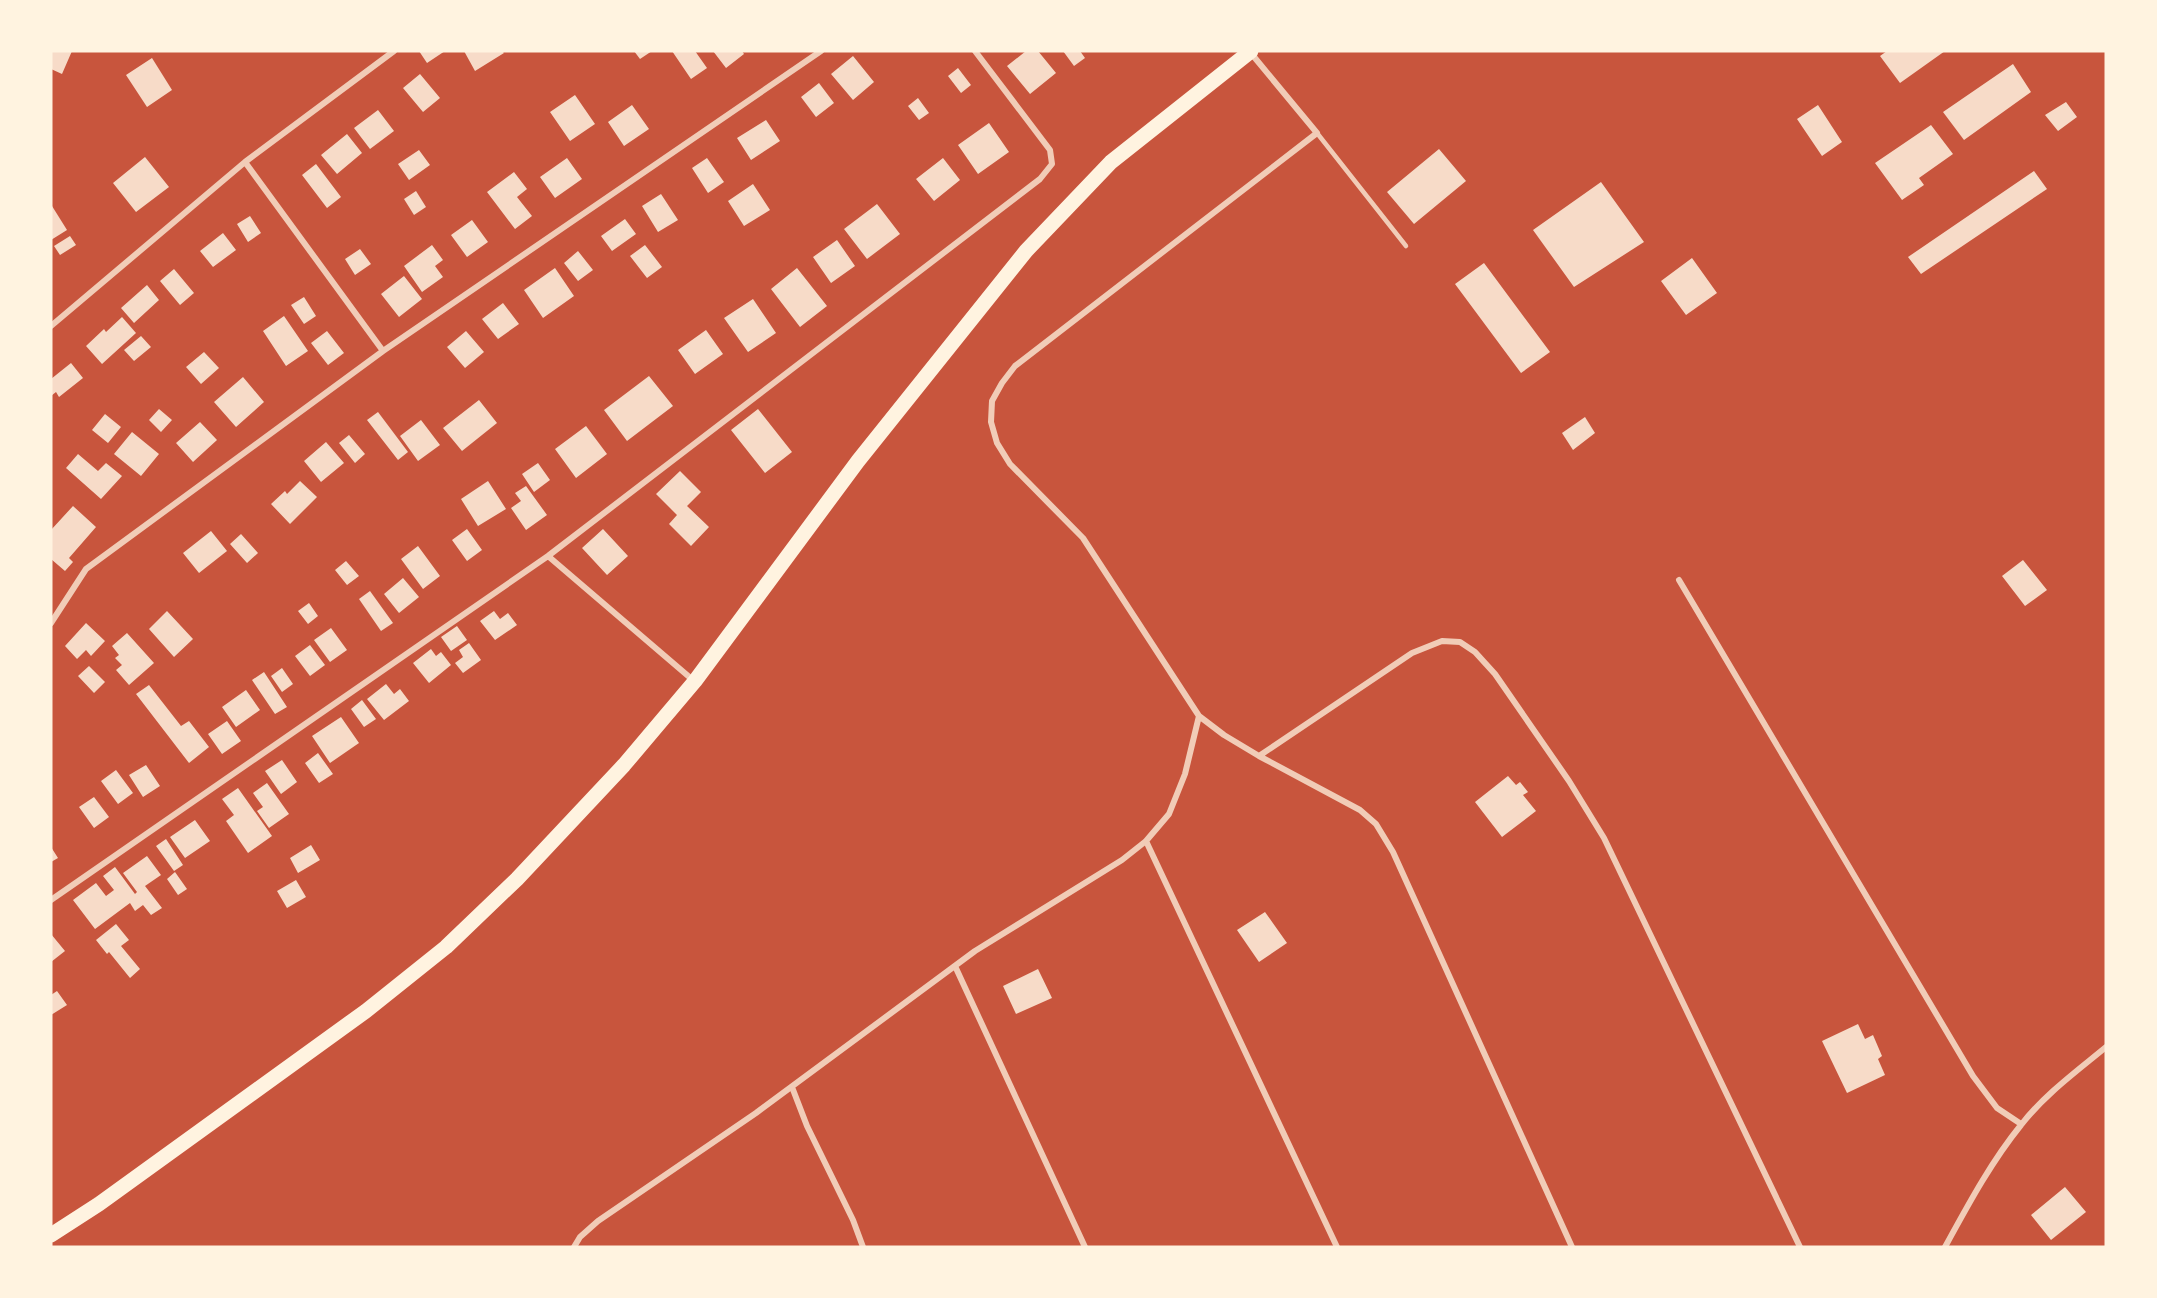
<svg xmlns="http://www.w3.org/2000/svg" width="2157" height="1298" viewBox="0 0 2157 1298" font-family="'PT Serif',serif">
<style>
.building{fill:#f7dbc8}
.lines{fill:none;stroke-linecap:round;stroke-linejoin:round}
.service{stroke:#f1ccb7;stroke-width:4.5}
.minor{stroke:#f1ccb7;stroke-width:6}
.primary{stroke:#fff3e0;stroke-width:15}
</style>
<rect width="100%" height="100%" fill="#c8553d"/>
<!-- building -->
<path class="building" d="M51,51H72L62,74L51,69Z
M419,51H445L427,63Z
M464,51H502L504,53L475,71Z
M634,51H652L640,59Z
M672,51H695L707,68L691,79Z
M713,51H742L744,54L726,68Z
M1026,51H1038L1056,73L1030,94L1007,66Z
M1063,51H1080L1085,58L1074,66Z
M1887,51H1945L1900,83L1880,56Z
M853,56L874,82L853,100L831,74Z
M152,58L172,90L147,107L126,75Z
M2013,64L2031,92L1964,140L1943,112Z
M958,68L971,85L961,93L948,76Z
M420,74L440,98L423,112L403,88Z
M819,83L834,103L816,117L801,97Z
M575,95L595,124L570,141L550,112Z
M918,98L929,113L919,120L908,106Z
M2066,102L2077,117L2058,131L2045,115Z
M632,105L649,129L624,146L608,122Z
M1818,105L1842,142L1822,156L1797,119Z
M378,110L394,131L370,149L354,128Z
M766,120L780,141L751,160L737,138Z
M989,123L1009,152L978,174L958,145Z
M1931,125L1953,154L1919,178L1924,185L1902,200L1875,163Z
M347,134L362,153L337,174L321,155Z
M1439,149L1466,181L1414,224L1387,192Z
M419,150L430,165L409,180L398,164Z
M145,157L169,187L136,212L113,183Z
M567,158L582,179L555,198L540,177Z
M707,158L724,182L708,193L692,168Z
M943,158L960,180L934,201L916,179Z
M316,164L341,197L327,208L302,175Z
M2034,171L2047,189L1921,274L1908,257Z
M514,172L527,189L517,197L532,216L515,229L487,192Z
M1601,182L1644,242L1574,287L1533,230Z
M753,184L770,210L744,226L728,201Z
M416,191L426,207L414,215L404,199Z
M661,194L678,220L658,232L642,206Z
M877,204L900,234L867,259L844,229Z
M52,206L67,230L51,240V207Z
M250,216L261,233L248,242L237,224Z
M625,219L636,234L612,251L601,236Z
M472,220L488,242L467,257L451,235Z
M223,233L236,250L213,267L200,251Z
M70,236L76,245L60,255L54,246Z
M837,240L855,266L831,283L813,257Z
M432,245L443,260L435,266L443,277L422,292L404,266Z
M645,245L662,267L647,278L630,256Z
M360,249L371,264L355,275L345,259Z
M578,251L593,270L578,281L564,263Z
M1692,258L1717,293L1686,315L1661,281Z
M1484,263L1550,352L1521,373L1455,284Z
M555,268L574,296L543,318L524,290Z
M797,268L827,306L800,327L771,289Z
M174,269L194,293L180,305L160,281Z
M404,276L422,299L399,317L381,294Z
M147,285L159,300L134,323L121,308Z
M304,297L316,316L304,324L291,305Z
M753,299L776,333L748,352L724,318Z
M503,303L519,324L498,339L482,319Z
M284,316L308,351L286,366L263,331Z
M122,317L136,333L102,364L86,346L104,329L106,332Z
M706,330L723,354L695,374L678,350Z
M327,331L344,353L328,365L311,343Z
M466,331L484,352L465,368L447,347Z
M141,336L151,347L134,361L124,350Z
M204,352L219,368L201,384L186,367Z
M71,363L83,378L59,397L56,392L51,396V379Z
M649,376L673,406L627,441L604,410Z
M243,377L264,402L236,427L214,402Z
M479,400L497,423L462,451L443,428Z
M159,409L172,420L161,432L149,420Z
M758,409L792,452L765,473L731,430Z
M378,412L408,452L398,460L367,420Z
M105,414L121,427L108,443L92,430Z
M1585,417L1595,433L1573,450L1562,433Z
M421,420L440,445L418,461L400,436Z
M200,422L217,440L193,462L176,443Z
M586,426L607,454L576,478L555,449Z
M132,432L159,454L141,476L114,454Z
M349,435L365,454L355,463L339,443Z
M326,442L344,463L321,482L304,461Z
M78,454L98,471L106,463L122,476L101,499L66,468Z
M538,463L550,480L534,492L522,474Z
M680,471L701,492L687,506L709,527L691,546L669,524L677,515L656,494Z
M300,481L317,497L290,524L271,504L285,491L287,494Z
M488,481L506,509L478,526L461,499Z
M526,486L547,515L526,530L511,508L521,501L515,493Z
M73,506L96,527L69,558L73,562L65,571L51,559V530Z
M467,529L482,550L467,561L452,540Z
M603,529L628,556L607,575L582,548Z
M211,531L227,551L199,573L183,553Z
M241,534L258,553L247,563L230,544Z
M418,546L440,576L423,589L401,559Z
M2023,560L2047,590L2025,606L2002,576Z
M346,561L359,576L347,585L335,570Z
M403,578L419,597L399,613L384,594Z
M370,591L393,623L381,631L359,599Z
M309,603L318,616L308,624L298,611Z
M167,611L193,639L174,657L149,629Z
M494,611L500,619L508,613L517,625L495,640L480,621Z
M86,623L105,641L91,656L86,650L77,659L65,646Z
M457,626L467,640L451,651L441,637Z
M331,628L347,650L330,662L314,640Z
M127,633L154,663L129,685L116,670L122,665L115,658L119,655L112,646Z
M469,643L481,660L463,673L455,663L463,657L459,650Z
M310,645L325,665L310,676L295,656Z
M431,649L436,656L441,652L451,665L429,683L413,663Z
M89,666L105,682L94,693L78,676Z
M282,668L293,684L282,692L271,676Z
M264,672L287,707L275,714L252,680Z
M386,684L394,694L400,689L409,701L384,720L367,699Z
M149,685L181,726L189,721L209,747L189,763L136,694Z
M246,690L260,710L236,727L222,707Z
M362,700L376,719L364,727L351,709Z
M341,717L359,743L330,763L312,736Z
M227,721L241,741L222,754L208,734Z
M318,753L333,774L319,783L305,763Z
M282,760L297,782L281,794L265,771Z
M146,765L160,786L143,797L129,775Z
M116,770L133,793L118,804L101,781Z
M1508,776L1516,785L1520,782L1528,792L1523,795L1536,811L1502,837L1475,802Z
M267,783L289,814L269,828L257,811L263,807L253,793Z
M238,788L272,836L248,853L226,821L234,815L222,799Z
M94,797L109,817L94,828L79,807Z
M195,820L210,841L185,858L170,837Z
M166,839L183,865L174,871L156,846Z
M311,845L320,860L298,873L290,858Z
M51,847L58,858L51,862Z
M147,856L161,875L145,886L162,908L151,915L143,905L135,911L130,903L95,929L73,900L96,883L106,896L114,890L103,876L115,867L135,894L137,892L123,873Z
M175,872L187,889L178,895L167,879Z
M296,880L306,897L287,908L277,891Z
M1265,912L1287,943L1259,962L1237,930Z
M116,924L129,940L121,946L140,969L130,978L109,952L107,954L96,940Z
M51,934L65,951L51,962Z
M1038,969L1052,998L1016,1014L1003,986Z
M57,991L67,1005L51,1015V995Z
M1858,1024L1865,1039L1873,1035L1882,1056L1878,1059L1885,1075L1847,1093L1822,1041Z
M2065,1187L2086,1212L2051,1240L2031,1215Z"/>
<g class="lines">
<!-- service -->
<path class="service" d="M1317,133L1406,246"/>
<!-- minor -->
<path class="minor" d="M1250,52L1317,133L1015,366L1002,383L992,401L991,422L997,443L1010,464L1083,538L1199,716L1224,735L1259,756L1360,810L1376,824L1393,852L1572,1247
M245,162L383,351
M51,326L245,162L394,51
M548,556L694,681
M1679,580L1973,1076L1997,1108L2021,1124
M51,623L86,569L383,351L821,51
M1259,756L1412,653L1442,641L1460,642L1475,652L1495,674L1569,781L1604,838L1800,1247
M1146,841L1337,1247
M51,900L548,556L1040,179L1052,164L1050,150L975,51
M955,966L1085,1247
M792,1087L807,1126L853,1220L863,1247
M574,1247L580,1237L598,1221L756,1113L975,951L1122,860L1146,841L1169,814L1185,774L1199,716
M1945,1247C1968,1205 1991,1162 2021,1125C2044,1095 2077,1071 2106,1047"/>
<!-- primary -->
<path class="primary" d="M51,1235L99,1204L366,1011L446,947L517,879L624,765L695,681L858,461L1026,251L1111,162L1251,51"/>
</g>
<!-- border -->
<rect width="2157" height="1298" fill="none" stroke="#fff3e0" stroke-width="105"/>
</svg>
